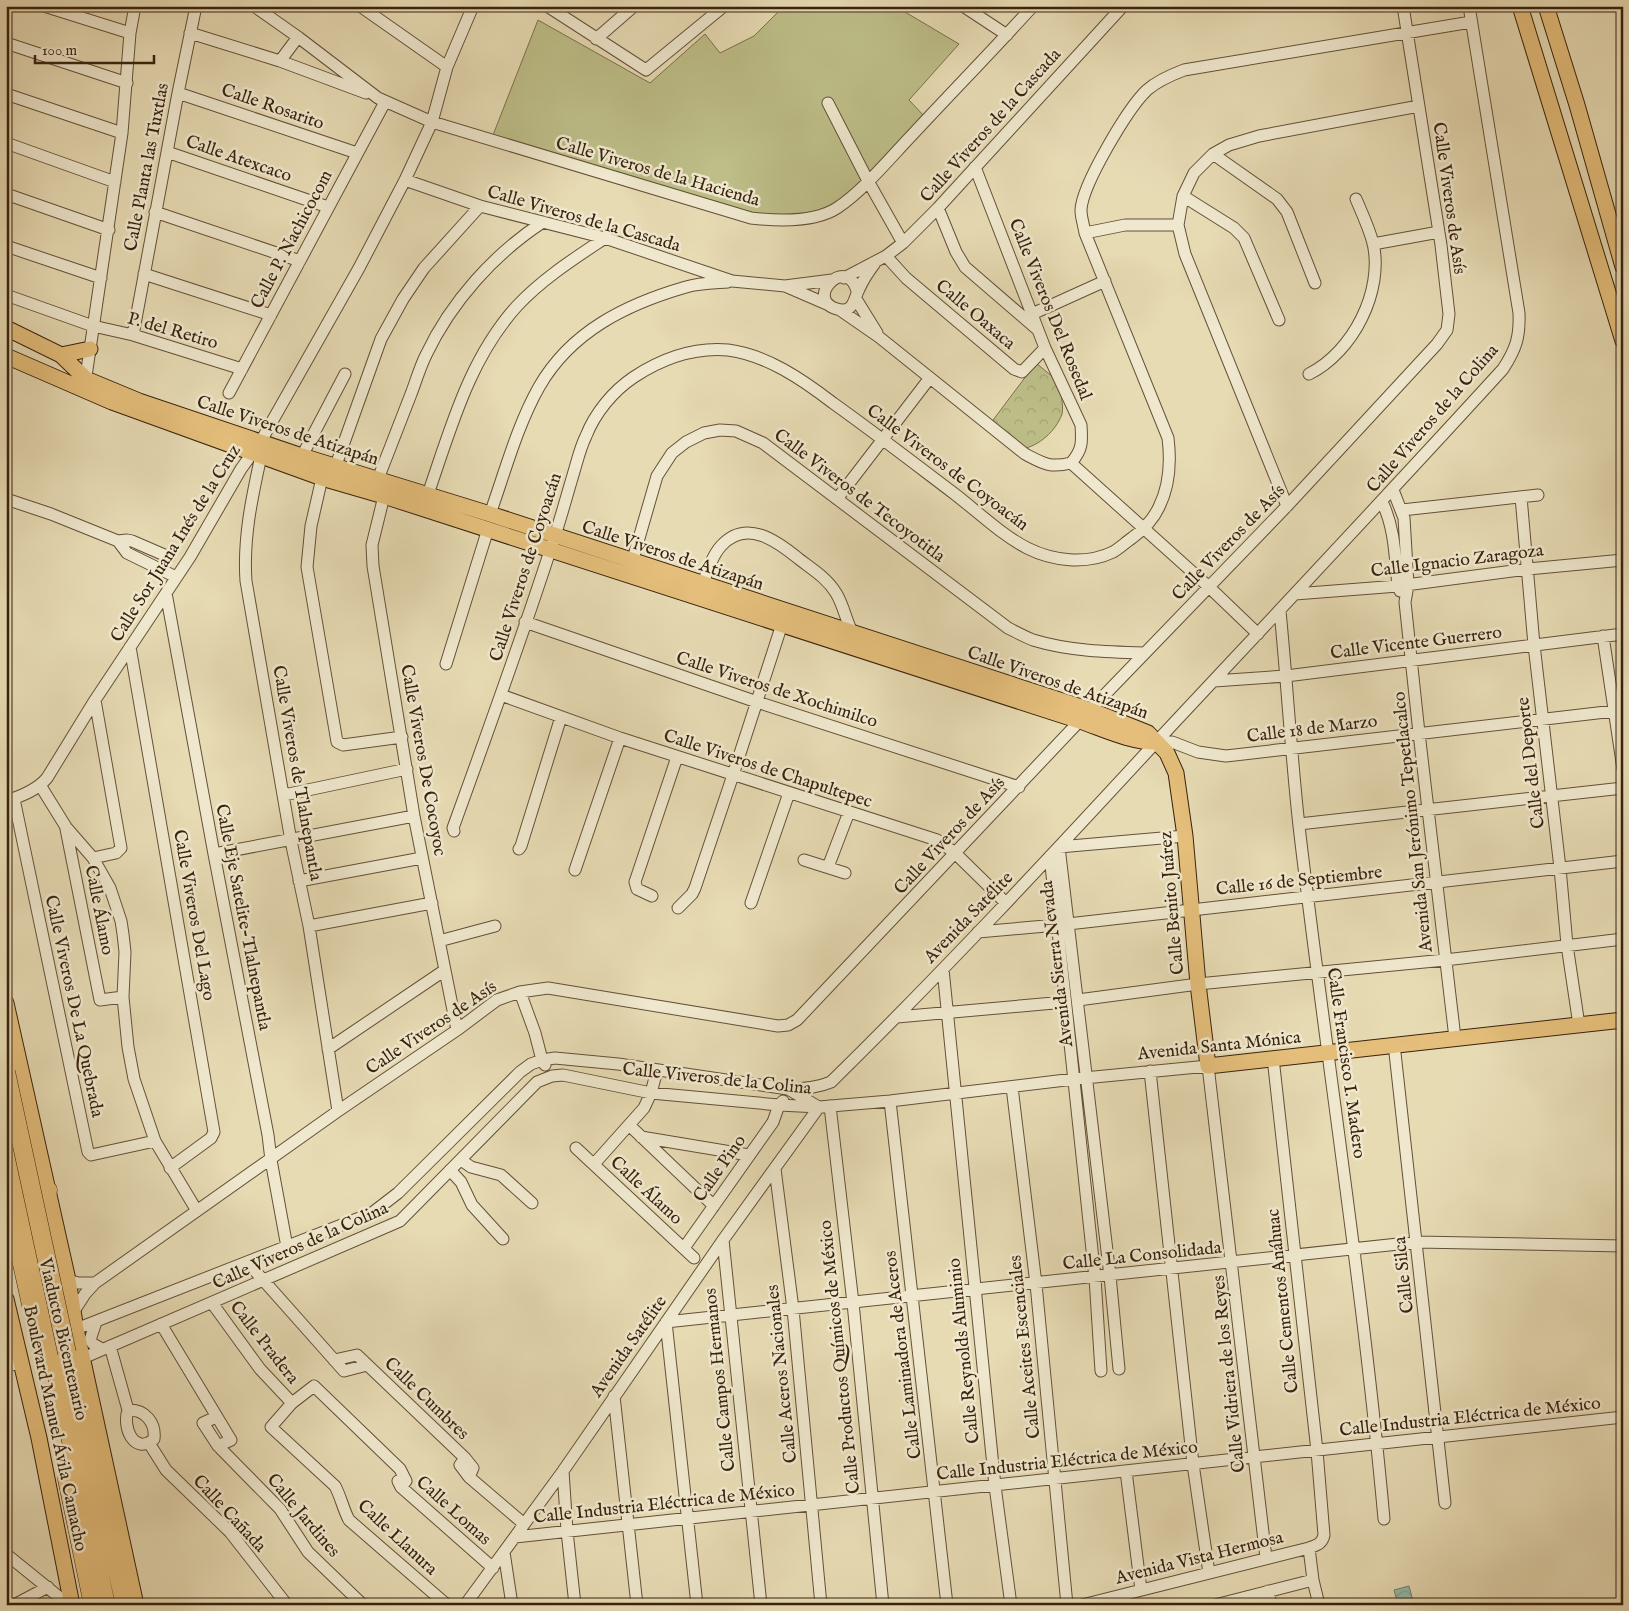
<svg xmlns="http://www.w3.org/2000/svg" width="1629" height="1611" viewBox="0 0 1629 1611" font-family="'IM FELL English',serif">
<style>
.grass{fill:#bdbe88;stroke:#7b704b}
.park{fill:url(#park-crowns);stroke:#7b704b}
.water{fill:url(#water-waves);stroke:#717e6c}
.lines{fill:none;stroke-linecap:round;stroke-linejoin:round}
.minor-casing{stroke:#645038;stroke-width:13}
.major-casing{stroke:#39220e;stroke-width:17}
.highway-casing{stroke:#39220e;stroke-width:19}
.minor{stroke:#efe8ce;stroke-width:11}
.major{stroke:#e4be7a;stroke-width:15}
.highway{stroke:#e4be7a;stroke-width:18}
.highway-bridge-casing{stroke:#39220e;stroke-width:19;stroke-linecap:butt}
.highway-bridge{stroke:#e4be7a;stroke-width:18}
.labels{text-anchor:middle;stroke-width:5;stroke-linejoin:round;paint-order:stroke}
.street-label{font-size:18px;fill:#39220e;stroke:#efe8ce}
</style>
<defs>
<pattern id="park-crowns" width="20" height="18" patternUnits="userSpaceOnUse" patternTransform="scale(1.25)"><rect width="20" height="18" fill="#bdbe88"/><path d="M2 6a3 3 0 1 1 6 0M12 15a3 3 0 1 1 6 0" fill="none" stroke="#a3a374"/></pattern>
<pattern id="water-waves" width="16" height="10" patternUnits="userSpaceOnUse" patternTransform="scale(1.25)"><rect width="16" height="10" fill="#97bbab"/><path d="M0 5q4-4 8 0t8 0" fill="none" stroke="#83a092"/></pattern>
</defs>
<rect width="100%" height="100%" fill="#e7dbb4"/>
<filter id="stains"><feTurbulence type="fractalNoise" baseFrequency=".004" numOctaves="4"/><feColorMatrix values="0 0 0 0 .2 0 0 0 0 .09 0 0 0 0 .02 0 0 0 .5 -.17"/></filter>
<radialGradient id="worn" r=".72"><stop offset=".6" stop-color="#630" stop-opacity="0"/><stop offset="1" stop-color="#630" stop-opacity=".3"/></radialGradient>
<!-- grass -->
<path class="grass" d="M784,6H895L959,44L909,100L925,117L861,184L834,207L795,216L757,214L493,135L538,20L650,83L705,34L720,53L754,36Z"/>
<!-- park -->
<path class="park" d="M1036,363L1059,382C1060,391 1064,406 1062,414C1056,431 1039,446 1022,449L990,424Z"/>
<!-- water -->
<path class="water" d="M1409,1586L1414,1605H1398L1394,1590Z"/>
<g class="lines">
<defs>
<path id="minor" d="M44,6L130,33
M254,6L298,37L378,98L432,122L751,218C777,221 814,223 837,208C864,190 890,158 913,134C953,91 994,49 1033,6
M360,6L447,67
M547,6L646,70L724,6
M963,6L1007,35
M190,33L280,61L366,93
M596,39L634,6
M6,43L127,83
M280,61L298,37
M178,93L357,153
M6,94L122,133
M828,103L868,181L903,243
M6,143L115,182
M167,152L328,207
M1213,154L1277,199L1287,212L1315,283
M975,167L1045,348L1081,425C1082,442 1083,449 1071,463
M405,180L480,206L605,238L732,281L785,286L832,280
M6,194L109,230
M1183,196L1234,228L1244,238L1279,320
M938,208L956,252L965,267L1037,329
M155,212L300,261
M1085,233L1125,225H1178
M1373,244L1439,232
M6,246L101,278
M886,256L906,278L1014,369L1022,372L1045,348
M144,274L271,315
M844,278L886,256L903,243L938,208L1123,6
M785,286L829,305
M857,291C847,254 803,299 837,309C854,314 854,298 859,289C863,280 869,271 875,263
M6,295L93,326L133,335L242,369
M856,299L877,333
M840,310L879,337L1025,454C1044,464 1050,468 1071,463
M1032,314L1105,281
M133,335L178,93L196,6
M1309,374C1353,352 1384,291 1373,243C1369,228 1362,213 1356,199
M85,383L122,133L130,33L135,6
M229,393L385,102
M261,450V456C252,497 243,538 246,581L291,841L309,926L338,1111
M302,456L345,374
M1071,463L1209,587L1258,634
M336,465L381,339L403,299L424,268L480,206
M322,478L311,526L307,567L337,742L343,745L402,737
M378,479C389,450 400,422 411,394C416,381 420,367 426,355C451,302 494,254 543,222
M1393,490L1404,518L1408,585L1405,602L1419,733L1455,1038
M428,494C451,428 469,359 517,306C542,279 575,258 605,238
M384,496L372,545L373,566L414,816L457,1030
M1521,497L1534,645L1560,868L1567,945L1579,1025
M6,499L51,514L118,541L127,540L132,541L169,557
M837,499L929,379
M1382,502C1395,528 1395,558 1398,586L1400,591
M1287,506L1185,254L1178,225L1183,196L1194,173L1213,154L1229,145L1259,136L1419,106
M1402,510L1538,495
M490,514C505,472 517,426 539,387C571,331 627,304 686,287C699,283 714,283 728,282
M118,541L127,553L176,577
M631,566L657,476L672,453L686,442L704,433L720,430L736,431L763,443L1008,628C1016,632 1025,637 1033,640C1069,651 1107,652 1145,653
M703,584C707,571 712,556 721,546C746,518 777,541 799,559C812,569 827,578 836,593C843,604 846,620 852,632
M166,593L214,854L268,1135L271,1160L287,1247
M1295,594L1398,586L1528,569L1623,560
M1280,611C1287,682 1291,754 1299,826C1326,1057 1363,1287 1384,1519
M525,622L757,702L1019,787
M1603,636L1623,769
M130,647L214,1132L211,1138L170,1168
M446,664L488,529
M1214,681L1286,676L1623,634
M501,695L620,738L937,840L955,853L1006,903
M1157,742H1172L1198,752L1226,756L1623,710
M40,785L66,827L93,858L110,888L121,921L123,934L125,952L123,997L128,1047L134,1079L155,1141L197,1211
M284,795L407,769
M14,799L88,1152L91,1155L155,1141
M6,801C22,796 37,790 47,778L95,700L190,557L241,469L261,441L359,268L405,180L432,122L447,67L473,6
M1299,824L1623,788
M66,829L100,1000L123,997
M454,831L453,828C486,737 519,646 549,554C558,528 565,502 573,475C577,462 580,448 586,436C595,413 613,391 634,377C663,358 693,347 728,350C767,355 803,380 833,403C875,433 915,464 956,495C979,513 1002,535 1027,548C1053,561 1086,565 1113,552C1120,548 1126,542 1132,538C1143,530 1153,520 1159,507C1170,485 1171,462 1168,438L1085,233C1084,226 1081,218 1081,210C1082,185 1128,108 1147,90C1157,81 1171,75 1184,70L1471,22
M519,849L521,846L561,717
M214,854L414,816
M1050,856L1095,1278L1101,1371
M93,858L116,853L121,848L95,700
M804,860L845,873
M828,867L849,812
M575,870L620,738
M299,881L422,858
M652,896L637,889L635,882L677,757
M751,903L789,793
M678,908L692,894L695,888L733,775L784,618
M1068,924L1623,861
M309,926L432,903
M978,932L1057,925
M439,941L495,926
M943,969L995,1486L1011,1605
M520,992L535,1033L542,1060L545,1065
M1078,1000L1198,984L1445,960L1623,939
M897,1017L1065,1002
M1394,1044L1445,1503
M328,1049L445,970
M1150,1071L1193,1464L1209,1573
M1012,1087L1036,1284L1067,1605
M788,1089C804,1089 817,1088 831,1082C944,971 1051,856 1158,740C1273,617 1389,494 1503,369C1516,349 1520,337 1519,313L1469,6
M890,1101L947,1605
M830,1106L853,1303L883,1605
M629,1125L714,1206
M641,1137L749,1155
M576,1148L694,1258
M461,1160L471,1167L501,1175L532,1203
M594,1164L644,1108L651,1093L657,1070
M775,1169L793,1309L821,1605
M450,1170L461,1182L472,1205L503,1239
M723,1240L761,1605
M684,1248L773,1122L779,1105L783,1101
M248,1263L344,1371L367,1365
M68,1280L78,1283H95
M212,1303L260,1369L292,1403
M74,1311L85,1294L95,1283L338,1111L457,1030L497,1000L520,992L548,988L778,1026L788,1025L797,1020L1090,710L1287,506L1437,344L1447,330L1449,314L1441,245L1403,6
M96,1322L90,1340L93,1344L102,1349
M161,1324L231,1440L218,1446
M76,1329L372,1213L398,1193L520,1072L531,1064L542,1060L555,1058L618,1064L788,1089L817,1106
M110,1346L128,1410
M83,1358L400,1221L537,1082L552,1076L563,1075L651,1093L779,1105L819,1107L890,1101L1074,1079L1208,1066L1266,1558
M334,1360L357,1355L465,1458L473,1468L469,1477
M6,1366L21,1363
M1119,1369L1110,1276L1059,847L1185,836
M614,1396L637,1605
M128,1410C145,1409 156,1423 154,1439C134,1456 122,1427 128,1410Z
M216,1417L203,1423L218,1446L280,1509L308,1552L363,1605
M149,1443L166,1470L230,1532L287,1605
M465,1458L460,1465L469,1477L524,1524
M563,1471L567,1531L575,1605
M1126,1471L1141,1590
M398,1481L401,1487L493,1568
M401,1487L406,1481L400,1469L314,1386L292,1403L271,1427L335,1486C341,1497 343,1509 349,1520L447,1605
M515,1537L1623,1417
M1309,1548L1313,1580L1319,1605
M504,1552L512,1605
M6,1554L69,1605
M1268,1591L1271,1605
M14,1605L48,1587
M465,1605L563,1471L723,1240L819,1107
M697,1605L666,1322L1417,1242L1623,1246
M1082,1605L1309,1548C1317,1545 1322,1544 1324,1535L1317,1451L1273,1058
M1215,1605L1313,1580"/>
<path id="major" d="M1520,6L1623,341
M1546,6L1577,105L1623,267
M6,328L61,355L86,379L139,401L302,456L490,514L1090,710L1148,733L1167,753L1176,773L1185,836L1198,984L1208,1066L1623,1020
M61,355L90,349
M6,356L112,402L322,478L384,496L1080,721C1106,730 1130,742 1157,742
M6,1003L68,1280L76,1329L136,1605
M6,1299L39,1438L72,1605"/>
<path id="highway" d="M6,1123L54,1361L106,1605
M6,1192L32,1309
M39,1229L48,1190
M67,1353L125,1605
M67,1479L93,1605"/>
</defs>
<!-- minor casing -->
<use href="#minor" class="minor-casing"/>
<!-- major casing -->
<use href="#major" class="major-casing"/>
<!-- highway casing -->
<use href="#highway" class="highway-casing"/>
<!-- minor -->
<use href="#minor" class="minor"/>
<!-- major -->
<use href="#major" class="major"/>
<!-- highway -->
<use href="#highway" class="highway"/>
<defs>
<path id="highway-bridge" d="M6,1072L67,1353"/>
</defs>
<!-- highway-bridge casing -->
<use href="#highway-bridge" class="highway-bridge-casing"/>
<!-- highway-bridge -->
<use href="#highway-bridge" class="highway-bridge"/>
</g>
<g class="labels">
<!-- street labels -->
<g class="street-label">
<text transform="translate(273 106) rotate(19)" y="6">Calle Rosarito</text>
<text transform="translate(990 125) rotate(-48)" y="6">Calle Viveros de la Cascada</text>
<text transform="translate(239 158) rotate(19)" y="6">Calle Atexcaco</text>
<text transform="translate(146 167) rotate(-79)" y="6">Calle Planta las Tuxtlas</text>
<text transform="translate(658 171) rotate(16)" y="6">Calle Viveros de la Hacienda</text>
<text transform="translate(1450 198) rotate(82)" y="6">Calle Viveros de Asís</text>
<text transform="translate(584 218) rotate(16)" y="6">Calle Viveros de la Cascada</text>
<text transform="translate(291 239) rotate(-62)" y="6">Calle P. Nachicocom</text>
<text transform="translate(1051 309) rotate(68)" y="6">Calle Viveros Del Rosedal</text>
<text transform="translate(976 314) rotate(40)" y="6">Calle Oaxaca</text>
<text transform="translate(173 330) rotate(16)" y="6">P. del Retiro</text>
<text transform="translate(1432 418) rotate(-49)" y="6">Calle Viveros de la Colina</text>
<text transform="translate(288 430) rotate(18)" y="6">Calle Viveros de Atizapán</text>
<text transform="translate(948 467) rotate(37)" y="6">Calle Viveros de Coyoacán</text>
<text transform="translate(860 495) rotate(37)" y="6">Calle Viveros de Tecoyotitla</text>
<text transform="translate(1228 542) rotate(-46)" y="6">Calle Viveros de Asís</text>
<text transform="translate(175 543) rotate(-58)" y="6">Calle Sor Juana Inés de la Cruz</text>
<text transform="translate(673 555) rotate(18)" y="6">Calle Viveros de Atizapán</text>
<text transform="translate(1457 560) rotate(-7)" y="6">Calle Ignacio Zaragoza</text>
<text transform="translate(525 567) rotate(-72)" y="6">Calle Viveros de Coyoacán</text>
<text transform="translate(1416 642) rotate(-7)" y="6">Calle Vicente Guerrero</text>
<text transform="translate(1058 682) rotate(19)" y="6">Calle Viveros de Atizapán</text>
<text transform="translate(777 689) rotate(18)" y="6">Calle Viveros de Xochimilco</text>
<text transform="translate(1312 728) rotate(-7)" y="6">Calle 18 de Marzo</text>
<text transform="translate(424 760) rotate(80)" y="6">Calle Viveros De Cocoyoc</text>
<text transform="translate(1530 763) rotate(-97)" y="6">Calle del Deporte</text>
<text transform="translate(768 768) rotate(18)" y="6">Calle Viveros de Chapultepec</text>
<text transform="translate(298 773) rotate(80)" y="6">Calle Viveros de Tlalnepantla</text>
<text transform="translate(1412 822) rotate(-96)" y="6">Avenida San Jerónimo Tepetlacalco</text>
<text transform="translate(949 835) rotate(-47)" y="6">Calle Viveros de Asís</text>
<text transform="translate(1299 880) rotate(-6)" y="6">Calle 16 de Septiembre</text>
<text transform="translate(1171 903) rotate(-95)" y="6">Calle Benito Juárez</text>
<text transform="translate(100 910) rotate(79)" y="6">Calle Álamo</text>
<text transform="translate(195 915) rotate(80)" y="6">Calle Viveros Del Lago</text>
<text transform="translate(244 917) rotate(79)" y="6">Calle Eje Satelite-Tlalnepantla</text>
<text transform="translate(968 917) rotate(-46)" y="6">Avenida Satélite</text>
<text transform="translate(1056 964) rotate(-97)" y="6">Avenida Sierra Nevada</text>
<text transform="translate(75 1006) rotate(78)" y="6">Calle Viveros De La Quebrada</text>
<text transform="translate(431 1027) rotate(-34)" y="6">Calle Viveros de Asís</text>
<text transform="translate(1219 1045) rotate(-6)" y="6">Avenida Santa Mónica</text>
<text transform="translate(1347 1063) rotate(82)" y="6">Calle Francisco I. Madero</text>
<text transform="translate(717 1078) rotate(6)" y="6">Calle Viveros de la Colina</text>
<text transform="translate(719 1168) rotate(-55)" y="6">Calle Pino</text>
<text transform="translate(647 1190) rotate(43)" y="6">Calle Álamo</text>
<text transform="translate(300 1245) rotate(-24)" y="6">Calle Viveros de la Colina</text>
<text transform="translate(1142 1255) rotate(-6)" y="6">Calle La Consolidada</text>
<text transform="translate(1403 1275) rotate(-96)" y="6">Calle Silca</text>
<text transform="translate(1282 1301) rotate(-96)" y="6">Calle Cementos Anáhuac</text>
<text transform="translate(64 1339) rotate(77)" y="6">Viaducto Bicentenario</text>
<text transform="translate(265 1342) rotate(52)" y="6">Calle Pradera</text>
<text transform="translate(628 1346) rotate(-55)" y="6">Avenida Satélite</text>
<text transform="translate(1024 1347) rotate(-96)" y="6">Calle Aceites Escenciales</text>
<text transform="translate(963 1351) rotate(-96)" y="6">Calle Reynolds Aluminio</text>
<text transform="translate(902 1355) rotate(-97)" y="6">Calle Laminadora de Aceros</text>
<text transform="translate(839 1357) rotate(-96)" y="6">Calle Productos Químicos de México</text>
<text transform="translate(781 1374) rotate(-96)" y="6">Calle Aceros Nacionales</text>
<text transform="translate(1228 1374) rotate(-96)" y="6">Calle Vidriera de los Reyes</text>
<text transform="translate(719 1380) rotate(-96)" y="6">Calle Campos Hermanos</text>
<text transform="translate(427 1398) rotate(44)" y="6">Calle Cumbres</text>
<text transform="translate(1470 1416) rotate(-6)" y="6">Calle Industria Eléctrica de México</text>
<text transform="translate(56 1428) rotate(78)" y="6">Boulevard Manuel Ávila Camacho</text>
<text transform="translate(1067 1460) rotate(-6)" y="6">Calle Industria Eléctrica de México</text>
<text transform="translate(664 1503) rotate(-6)" y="6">Calle Industria Eléctrica de México</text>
<text transform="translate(454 1510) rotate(42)" y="6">Calle Lomas</text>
<text transform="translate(230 1513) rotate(47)" y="6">Calle Cañada</text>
<text transform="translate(304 1515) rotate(50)" y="6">Calle Jardines</text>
<text transform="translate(398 1537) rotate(43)" y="6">Calle Llanura</text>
<text transform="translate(1199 1557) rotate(-14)" y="6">Avenida Vista Hermosa</text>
</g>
</g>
<!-- margin -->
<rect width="1629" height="1611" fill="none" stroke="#e7dbb4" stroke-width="25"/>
<rect x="8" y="8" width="1614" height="1596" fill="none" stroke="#39220e" stroke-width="2.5"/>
<rect x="12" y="12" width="1604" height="1586" fill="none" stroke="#39220e"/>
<!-- scale -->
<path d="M35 55v8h119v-8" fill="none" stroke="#39220e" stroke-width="2.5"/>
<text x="42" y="55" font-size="15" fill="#39220e" stroke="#efe8ce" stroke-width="4" paint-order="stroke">100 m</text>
<rect width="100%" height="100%" filter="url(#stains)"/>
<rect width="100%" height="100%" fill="url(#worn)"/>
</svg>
